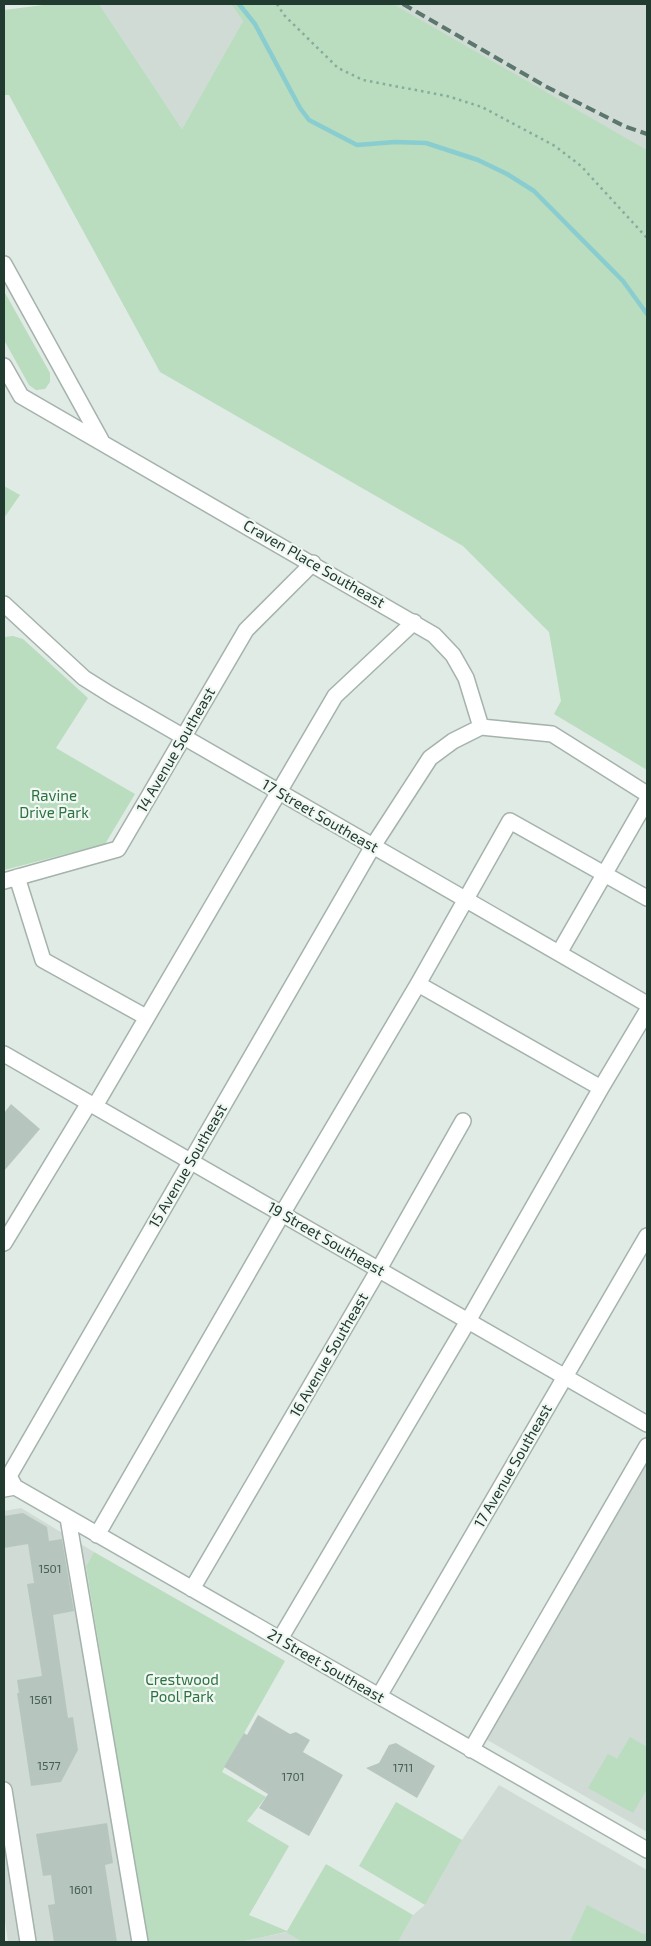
<svg xmlns="http://www.w3.org/2000/svg" width="651" height="1946" viewBox="0 0 651 1946" font-family="'Exo 2',sans-serif">
<style>
.built{fill:#cfdbd4}
.green{fill:#badcbf}
.lines{fill:none;stroke-linecap:round;stroke-linejoin:round}
.stream{stroke:#89cdd0;stroke-width:4.5}
.building{fill:#b6c6be}
.minor-casing{stroke:#a4b3ab;stroke-width:18}
.path{stroke:#82ae9b;stroke-width:2.5;stroke-dasharray:2.5 4;stroke-linecap:butt}
.minor{stroke:#fff;stroke-width:15}
.rail{stroke:#5c776d;stroke-width:4;stroke-dasharray:10 5;stroke-linecap:butt}
.labels{text-anchor:middle;stroke-width:4.5;stroke-linejoin:round;paint-order:stroke}
.number-label{font-size:12px;fill:#465e54}
.street-label{font-size:15px;fill:#213b31;stroke:#f1f8f4}
.park-label{font-size:15px;fill:#2c713f;stroke:#f1f8f4}
</style>
<rect width="100%" height="100%" fill="#e1ebe5"/>
<!-- built -->
<path class="built" d="M99,4H231L243,21L182,129Z
M392,4H647V150Z
M647,1455V1832L484,1738Z
M21,1508L94,1552L86,1566L147,1942H8L4,1914V1511Z
M499,1785L647,1870V1942H398L413,1915L425,1905L462,1840Z
M288,1932L306,1942H240Z"/>
<!-- green -->
<path class="green" d="M51,4H99L182,129L243,21L231,4H393L647,150V770L554,714L561,701L549,632L463,546L160,372L9,95H4V10Z
M4,291L50,373V382L45,389L36,390L29,385L4,340Z
M4,486L20,495L4,518Z
M13,636L23,639L88,698L56,748L135,794L105,844L4,870V637Z
M94,1552L285,1661L222,1772L266,1797L247,1821L289,1846L249,1915L287,1931L326,1864L413,1915L398,1942H303L286,1932L240,1942H147L86,1566Z
M630,1737L647,1747V1789L633,1813L588,1788L608,1754L617,1759Z
M396,1802L462,1840L425,1905L359,1866Z
M587,1905L643,1934L647,1933V1942H570Z"/>
<g class="lines">
<!-- stream -->
<path class="stream" d="M239,4L255,24L300,108L309,120L357,145L395,142L426,143L478,160L507,174L534,191L623,281L647,314"/>
</g>
<!-- building -->
<path class="building" d="M11,1104L40,1129L4,1171V1113Z
M23,1513L47,1527L49,1541L62,1539L74,1611L53,1615L68,1718L73,1717L78,1750L61,1782L31,1786L17,1693H19L17,1680L42,1676L27,1584L34,1583L28,1544L4,1548V1516Z
M258,1715L290,1734L296,1732L310,1740L303,1752L343,1775L309,1836L259,1808L268,1794L224,1767L244,1733L247,1735Z
M396,1743L435,1766L417,1798L366,1768L379,1763L389,1745Z
M107,1823L113,1863L105,1865L117,1942H54L48,1905L55,1904L51,1875L43,1876L36,1834Z"/>
<g class="lines">
<defs>
<path id="minor" d="M4,264L101,440
M4,366L21,396L434,635L453,655L466,678L481,727
M4,604L84,678L111,695L647,1004
M17,877L43,960L146,1017
M4,881L118,849L246,630L313,563
M559,953L647,800
M418,984L601,1088
M4,1054L647,1424
M95,1106L335,696L414,622
M4,1243L89,1103
M15,1487L9,1476L373,846L430,758L453,741L481,727L552,734L647,794
M4,1489L15,1487L647,1850
M68,1518L140,1942
M97,1535L282,1214L418,984L510,821L647,898
M192,1589L379,1269L463,1121
M280,1639L468,1321L601,1088L647,1011
M379,1696L647,1236
M471,1750L647,1446
M4,1790L28,1942"/>
</defs>
<!-- minor casing -->
<use href="#minor" class="minor-casing"/>
<!-- path -->
<path class="path" d="M277,4L284,15L338,68L363,80L447,96L482,107L555,146L581,166L647,238"/>
<!-- minor -->
<use href="#minor" class="minor"/>
<!-- rail -->
<path class="rail" d="M403,4L545,86L624,126L647,134"/>
</g>
<g class="labels">
<!-- number labels -->
<g class="number-label">
<text x="50" y="1573">1501</text>
<text x="41" y="1704">1561</text>
<text x="49" y="1770">1577</text>
<text x="403" y="1772">1711</text>
<text x="293" y="1781">1701</text>
<text x="81" y="1894">1601</text>
</g>
<!-- street labels -->
<g class="street-label">
<text transform="translate(314 564) rotate(30)" y="5">Craven Place Southeast</text>
<text transform="translate(176 750) rotate(-60)" y="5">14 Avenue Southeast</text>
<text transform="translate(320 816) rotate(30)" y="5">17 Street Southeast</text>
<text transform="translate(188 1166) rotate(-60)" y="5">15 Avenue Southeast</text>
<text transform="translate(326 1239) rotate(30)" y="5">19 Street Southeast</text>
<text transform="translate(329 1355) rotate(-60)" y="5">16 Avenue Southeast</text>
<text transform="translate(513 1466) rotate(-60)" y="5">17 Avenue Southeast</text>
<text transform="translate(326 1666) rotate(30)" y="5">21 Street Southeast</text>
</g>
<!-- park labels -->
<g class="park-label">
<text x="54" y="801">Ravine<tspan x="54" dy="17">Drive Park</tspan></text>
<text x="182" y="1685">Crestwood<tspan x="182" dy="17">Pool Park</tspan></text>
</g>
</g>
<!-- border -->
<rect width="651" height="1946" fill="none" stroke="#213b31" stroke-width="10"/>
</svg>
